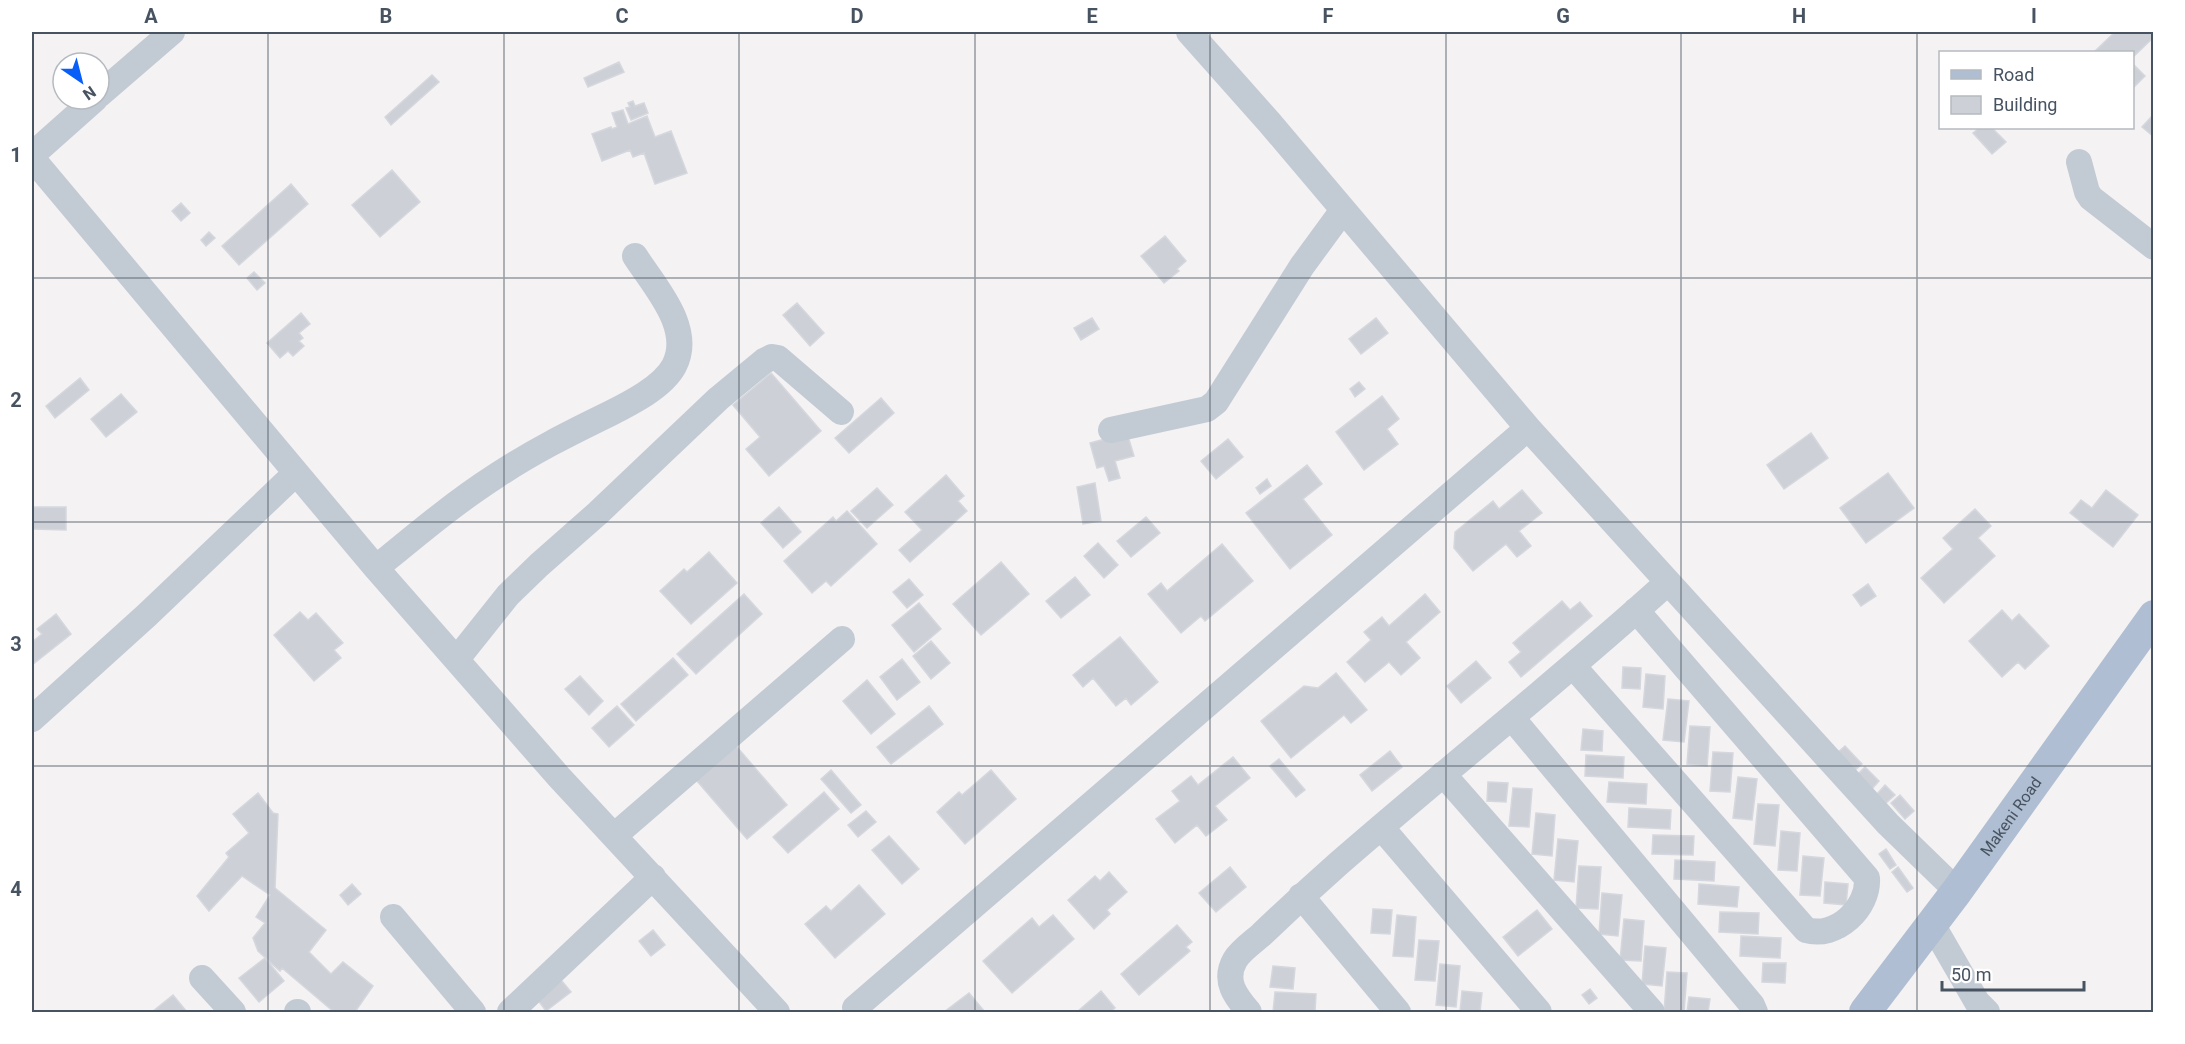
<svg xmlns="http://www.w3.org/2000/svg" width="2185" height="1044" viewBox="0 0 2185 1044" font-family="Roboto,sans-serif">
<style>
.building{fill:#cdd0d6;stroke:#d5d7de;stroke-width:1.5}
.lines{fill:none;stroke-linecap:round;stroke-linejoin:round}
.minor{stroke:#c2cbd4;stroke-width:26}
.major{stroke:#afbed2;stroke-width:32}
.grid{fill:none;stroke:#475361;stroke-width:1.5;stroke-opacity:0.55}
.labels{text-anchor:middle;stroke-width:4.5;stroke-linejoin:round;paint-order:stroke}
.street-label{font-size:16px;fill:#475361;stroke:#fff}
.neatline{fill:none;stroke:#475361;stroke-width:2}
.grid-label{font-size:20px;text-anchor:middle;font-weight:bold;fill:#475361}
</style>
<rect width="100%" height="100%" fill="#f4f2f2"/>
<!-- building -->
<path class="building" d="M2115,32H2154V37L2132,58V52H2094Z
M619,62L624,72L588,87L584,78Z
M2132,63L2145,76L2132,89Z
M432,75L439,82L391,125L385,117Z
M633,101L635,106L644,103L648,113L631,120L626,108L630,107L628,103Z
M623,110L628,124L647,116L655,137L671,131L687,173L655,184L644,153L633,157L630,150L602,161L592,134L611,127L612,129L617,127L612,113Z
M2154,114V137L2142,127Z
M1979,128H1992L2006,142L1992,154L1973,133Z
M392,170L420,202L380,237L352,205Z
M291,184L308,204L239,265L222,246Z
M181,203L190,213L181,221L172,211Z
M209,232L215,238L206,246L201,240Z
M1165,236L1186,261L1177,269L1179,271L1164,283L1141,256Z
M254,272L265,283L257,290L247,278Z
M797,303L824,333L810,346L783,315Z
M301,313L310,324L299,333L303,338L299,341L304,346L293,356L288,351L280,358L267,343Z
M1092,318L1099,329L1081,340L1074,328Z
M1376,318L1388,333L1361,354L1349,339Z
M771,373L821,431L769,476L746,449L760,437L733,405Z
M80,378L89,390L55,418L46,406Z
M1359,382L1365,389L1355,397L1350,389Z
M121,394L137,412L106,437L91,419Z
M1382,396L1399,419L1387,429L1398,444L1364,470L1336,432Z
M881,398L894,413L849,453L835,438Z
M1127,433L1134,456L1115,461L1120,478L1109,481L1104,466L1097,468L1090,443Z
M1811,433L1828,458L1784,489L1767,465Z
M1228,439L1243,457L1216,479L1201,461Z
M1307,465L1322,484L1303,499L1332,535L1290,569L1246,513Z
M1888,473L1914,508L1866,543L1840,508Z
M946,475L964,496L958,501L967,511L910,562L899,550L922,530L905,512Z
M1267,479L1271,486L1260,494L1256,488Z
M1095,483L1101,521L1083,524L1077,487Z
M877,488L893,505L867,528L851,511Z
M1522,490L1542,513L1519,531L1531,546L1517,557L1506,544L1473,571L1454,548L1455,532L1493,501L1499,509Z
M2106,490L2138,515L2113,547L2070,513L2081,500L2092,508Z
M32,507H66V530L32,529Z
M779,507L801,532L783,548L761,523Z
M1975,509L1991,526L1978,538L1995,556L1944,603L1921,578L1953,549L1943,538Z
M847,511L877,544L831,586L826,581L812,593L784,561L833,517L836,521Z
M1146,517L1160,533L1131,557L1117,541Z
M1098,543L1118,565L1104,578L1084,556Z
M1222,544L1253,581L1205,621L1201,616L1181,633L1148,594L1161,583L1167,591Z
M709,552L737,583L691,624L660,591L684,569L687,572Z
M1001,562L1029,594L981,635L953,604Z
M1075,577L1090,595L1061,618L1046,601Z
M909,579L923,595L907,608L893,592Z
M1868,584L1876,596L1861,606L1853,595Z
M744,594L762,614L696,674L677,654Z
M1425,594L1440,612L1406,642L1420,658L1401,675L1389,662L1365,682L1347,662L1371,640L1364,632L1382,617L1389,626Z
M1562,601L1570,610L1580,602L1592,616L1521,677L1509,662L1521,652L1513,643Z
M919,603L941,629L914,652L892,625Z
M2002,610L2012,621L2019,614L2049,646L2025,669L2018,662L2002,677L1969,641Z
M300,612L308,620L316,613L343,643L334,650L341,658L314,681L274,635Z
M56,614L71,634L32,665V642L42,634L37,629Z
M1120,637L1158,682L1131,705L1126,698L1116,706L1093,678L1083,687L1073,675Z
M931,641L950,663L931,679L913,656Z
M673,658L688,675L636,721L621,704Z
M902,659L920,682L897,700L880,677Z
M1476,661L1491,678L1461,703L1447,686Z
M1623,667L1641,668L1640,689L1622,688Z
M1336,673L1367,710L1351,723L1344,715L1291,758L1261,721L1304,686L1318,688Z
M1646,674L1665,676L1663,709L1643,707Z
M580,676L603,701L589,715L565,689Z
M867,680L895,714L871,734L843,701Z
M1668,699L1689,701L1684,742L1663,740Z
M617,706L634,725L609,747L592,728Z
M929,706L943,724L891,764L877,747Z
M1690,726L1710,727L1707,766L1687,764Z
M1583,729L1603,731L1602,751L1581,750Z
M731,740L787,805L747,839L691,774Z
M1845,746L1862,764L1854,771L1837,753Z
M1390,751L1402,767L1372,791L1360,775Z
M1713,752L1733,753L1730,792L1710,791Z
M1586,755L1624,757L1623,778L1585,776Z
M1233,757L1250,778L1215,806L1227,820L1206,836L1197,825L1175,843L1156,819L1180,801L1172,791L1191,776L1198,785Z
M1279,759L1305,790L1296,797L1270,766Z
M1865,767L1879,781L1872,789L1857,775Z
M831,770L861,805L851,813L821,779Z
M991,770L1016,799L965,844L937,812L959,792L962,795Z
M1738,777L1757,779L1752,820L1733,818Z
M1488,782L1508,783L1506,802L1487,801Z
M1609,782L1647,784L1646,804L1607,802Z
M1885,785L1895,795L1886,803L1877,794Z
M1513,788L1532,789L1529,827L1509,826Z
M824,792L839,809L788,853L773,837Z
M258,793L273,813L278,814L275,888L326,930L309,952L331,974L343,962L373,986L355,1012H334L282,968L280,971L258,951L253,938L265,923L256,917L270,895L242,876L209,911L197,896L229,857L226,853L249,833L233,814Z
M1900,795L1914,811L1905,819L1891,803Z
M1758,804L1779,805L1775,846L1754,844Z
M1629,808L1671,810L1670,829L1628,827Z
M866,811L876,822L858,837L848,825Z
M1536,813L1555,815L1552,856L1532,854Z
M1781,831L1800,833L1797,871L1778,870Z
M1653,835L1694,836L1693,855L1652,854Z
M889,836L919,869L902,884L872,850Z
M1558,839L1578,841L1574,882L1554,880Z
M1886,849L1896,865L1890,869L1879,854Z
M1803,856L1824,858L1820,896L1800,895Z
M1675,860L1715,862L1714,881L1674,879Z
M1579,866L1601,867L1598,909L1576,908Z
M1230,867L1246,887L1216,912L1199,893Z
M1898,867L1913,888L1907,892L1892,872Z
M1109,872L1127,892L1107,910L1110,914L1094,929L1068,900L1095,876L1100,881Z
M1825,882L1848,884L1846,905L1824,903Z
M352,884L361,894L348,905L340,895Z
M1699,884L1739,887L1737,907L1698,904Z
M859,885L885,914L835,958L805,924L826,906L831,911Z
M1602,893L1622,895L1618,936L1599,934Z
M1373,909L1392,910L1390,934L1371,933Z
M1537,910L1552,929L1518,956L1503,937Z
M1720,912L1759,913L1758,934L1719,932Z
M1053,915L1074,939L1012,993L983,961L1032,918L1039,927Z
M1397,915L1416,917L1413,957L1393,956Z
M1624,919L1644,921L1641,961L1620,960Z
M1177,925L1192,942L1186,947L1190,951L1139,995L1121,974Z
M653,930L665,945L651,956L639,941Z
M1741,936L1781,938L1780,958L1740,956Z
M1419,940L1439,941L1435,981L1415,980Z
M1645,946L1666,948L1662,986L1642,984Z
M265,958L284,981L259,1002L239,978Z
M1763,963H1786L1785,983L1762,982Z
M1440,964L1460,966L1456,1007L1436,1005Z
M1273,966L1295,968L1293,989L1270,987Z
M1667,972L1687,973L1684,1012H1664Z
M561,980L571,992L546,1011L537,999Z
M1590,989L1597,998L1589,1004L1582,995Z
M1101,991L1115,1008L1110,1012H1077Z
M1462,991L1482,993L1480,1012H1460Z
M1275,992L1316,994L1315,1012H1273Z
M969,993L985,1012H944Z
M173,995L187,1012H152Z
M1689,997L1710,999L1708,1012H1687Z"/>
<g class="lines">
<!-- minor -->
<path class="minor" d="M1189,32L1269,122L1528,428L1888,824L1957,891
M99,95L172,32
M32,155L95,99
M32,158L376,568L559,777L777,1012
M2079,162L2087,192L2091,198L2154,247
M1111,430L1207,409L1216,402L1302,266L1343,210
M376,568C415,536 454,503 496,476C532,452 570,433 609,414C629,404 663,387 674,366C694,328 654,286 635,256
M457,659L508,595L539,565L598,513L718,399L764,361L772,357L778,358L841,412
M1573,666L1806,930C1836,939 1869,908 1867,878L1636,610
M1512,718L1752,1005L1755,1012
M32,719L147,615L296,473
M1443,774L1652,1012
M1381,827L1539,1012
M614,836L842,639
M1301,896L1398,1012
M393,917L473,1012
M1932,924L1977,1002L1987,1012
M202,978L233,1012
M855,1008L1528,428
M297,1012H298
M510,1012L653,877
M1249,1012C1236,997 1223,981 1235,960C1240,951 1253,942 1261,935C1286,911 1312,887 1338,864C1447,769 1560,680 1667,583"/>
<!-- major -->
<path class="major" id="s1" d="M1865,1012L1957,891L2154,616"/>
</g>
<!-- grid -->
<path class="grid" d="M268,32V1012M504,32V1012M739,32V1012M975,32V1012M1210,32V1012M1446,32V1012M1681,32V1012M1917,32V1012M32,278H2154M32,522H2154M32,766H2154"/>
<g class="labels">
<!-- street labels -->
<g class="street-label">
<text dy="6" stroke="none"><textPath href="#s1" startOffset="244">Makeni Road</textPath></text>
</g>
</g>
<!-- border -->
<rect width="2185" height="1044" fill="none" stroke="#ffffff" stroke-width="66"/>
<!-- legend -->
<rect x="1939" y="51" width="195" height="78" fill="#ffffff" stroke="#b5bac0" stroke-width="1.5"/>
<rect x="1951" y="70" width="30" height="9" fill="#afbed2" stroke="#b5bac0" stroke-width="1.5"/>
<text x="1993" y="81" font-size="18" fill="#475361">Road</text>
<rect x="1951" y="96" width="30" height="18" fill="#cdd0d6" stroke="#b5bac0" stroke-width="1.5"/>
<text x="1993" y="111" font-size="18" fill="#475361">Building</text>
<!-- north arrow -->
<g transform="translate(81 81) rotate(145)"><circle r="28" fill="#ffffff" stroke="#b5bac0" stroke-width="1.5"/>
<path d="M0-4.5L10 22L0 15L-10 22Z" fill="#095ef7"/>
<text y="-9" font-size="16" font-weight="bold" text-anchor="middle" fill="#475361">N</text>
</g>
<!-- scale -->
<path d="M1942 981v9h142v-9" fill="none" stroke="#475361" stroke-width="3"/>
<text x="1951" y="981" font-size="18" fill="#475361" stroke="#ffffff" stroke-width="4.5" paint-order="stroke">50 m</text>
<rect x="33" y="33" width="2119" height="978" class="neatline"/>
<g class="grid-label">
<text x="151" y="23">A</text>
<text x="386" y="23">B</text>
<text x="622" y="23">C</text>
<text x="857" y="23">D</text>
<text x="1092" y="23">E</text>
<text x="1328" y="23">F</text>
<text x="1563" y="23">G</text>
<text x="1799" y="23">H</text>
<text x="2034" y="23">I</text>
<text x="16" y="162">1</text>
<text x="16" y="407">2</text>
<text x="16" y="651">3</text>
<text x="16" y="896">4</text>
</g>
</svg>
